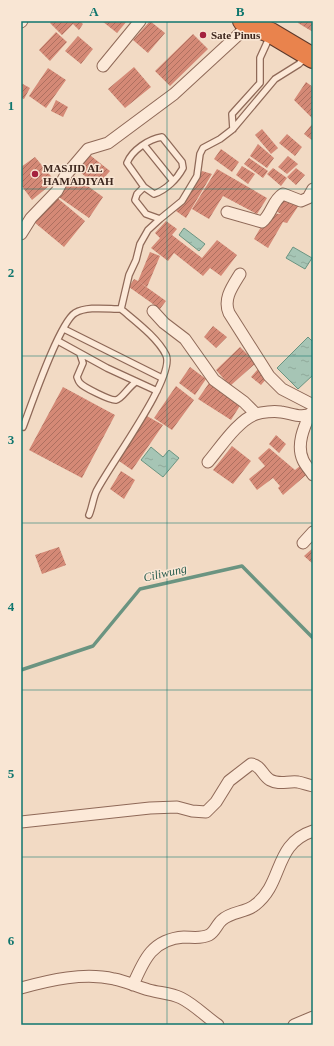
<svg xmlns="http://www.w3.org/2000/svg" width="334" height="1046" viewBox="0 0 334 1046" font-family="Georgia,serif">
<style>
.water{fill:url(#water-ripples);stroke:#6b9481}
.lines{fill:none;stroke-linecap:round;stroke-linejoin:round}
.stream{stroke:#6b9481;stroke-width:3.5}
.building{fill:url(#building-hatch)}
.lane-casing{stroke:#8f6958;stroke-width:8}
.street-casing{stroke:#8f6958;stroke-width:13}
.highway-casing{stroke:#5c392c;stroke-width:22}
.lane{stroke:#fce9d8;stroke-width:5.5}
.street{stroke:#fce9d8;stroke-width:11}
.highway{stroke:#e9834d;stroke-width:20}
.grid{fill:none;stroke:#0f766e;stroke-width:1;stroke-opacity:0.55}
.poi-dot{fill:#a4223f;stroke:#f9e6d4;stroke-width:1.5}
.labels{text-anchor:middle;stroke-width:3;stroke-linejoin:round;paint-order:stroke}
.poi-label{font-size:11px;font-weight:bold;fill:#3d261d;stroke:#f9e6d4;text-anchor:start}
.water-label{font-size:12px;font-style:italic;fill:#2b5e50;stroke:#f9e6d4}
.neatline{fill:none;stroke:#0f766e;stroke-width:1.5}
.grid-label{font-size:13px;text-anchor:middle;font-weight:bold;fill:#0f766e}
</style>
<defs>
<pattern id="water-ripples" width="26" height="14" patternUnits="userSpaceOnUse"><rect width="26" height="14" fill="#a6c5b5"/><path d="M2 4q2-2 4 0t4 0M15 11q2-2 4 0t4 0" fill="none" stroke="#90a99b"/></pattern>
<pattern id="building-hatch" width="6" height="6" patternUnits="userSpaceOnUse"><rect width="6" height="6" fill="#d48976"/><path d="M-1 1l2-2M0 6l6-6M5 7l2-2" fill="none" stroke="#ad7060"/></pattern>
</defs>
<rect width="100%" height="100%" fill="#f2dac4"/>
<!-- water -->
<path class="water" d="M184,228L205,244L199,251L179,235Z
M293,247L312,258L305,269L286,258Z
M308,337L313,342V375L298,389L277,368Z
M151,447L163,457L169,450L179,458L163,477L141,460Z"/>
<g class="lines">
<!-- stream -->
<path class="stream" d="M21,670L93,646L140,589L242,566L313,638"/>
</g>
<!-- building -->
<path class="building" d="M52,21H80L83,24L79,30L73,24L62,35L50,23Z
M102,21H127L117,33Z
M150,21L165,33L148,53L133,40Z
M299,21H313V32L298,23Z
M56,32L67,42L50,61L39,50Z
M193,34L208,49L170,86L155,71Z
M78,36L93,49L81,64L65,51Z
M134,67L151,87L125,108L108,89Z
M48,68L66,80L46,108L29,96Z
M306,82L313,87V119L294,100Z
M21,83L30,88L24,99L21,98Z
M56,100L68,107L63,117L51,111Z
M313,123V141L304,134Z
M262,129L278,148L271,154L255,135Z
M287,134L302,147L295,156L279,143Z
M258,144L274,158L267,168L250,156Z
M221,149L239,162L232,172L214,159Z
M86,152L110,171L97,186L74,167Z
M288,156L298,164L287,174L278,167Z
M35,157L55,181L32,200L21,185V167Z
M249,158L268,171L263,178L244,164Z
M242,166L255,174L248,184L236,175Z
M273,168L287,178L281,186L267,174Z
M296,168L305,175L296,185L287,177Z
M217,169L267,198L257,214L223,196L209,219L192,209Z
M202,171L212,174L186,218L176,211Z
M71,174L103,197L89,218L56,195Z
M281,194L299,205L287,223L283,222L268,248L254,239L269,213L281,214L272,209Z
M55,196L85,221L64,247L34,222Z
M166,221L177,229L172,235L202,258L217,240L237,255L221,276L210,268L203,276L174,253L168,261L151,248L160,238L155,233Z
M150,252L160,256L147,287L138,281L166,301L160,309L129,287L134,279L138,281Z
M213,326L227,337L216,348L204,337Z
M240,347L256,363L230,386L216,370Z
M190,367L206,379L195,395L179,383Z
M258,369L267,378L261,385L251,377Z
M209,383L241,404L231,420L198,399Z
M176,386L194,400L172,430L154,418Z
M63,387L115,415L82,478L29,450Z
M145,415L163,425L132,470L119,461Z
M276,435L286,444L279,453L269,444Z
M232,446L251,461L233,484L213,470Z
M269,448L295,470L300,466L306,475L283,495L278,488L280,486L273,478L257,490L249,479L265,466L258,458Z
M121,471L135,480L124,499L110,489Z
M59,547L66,565L42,574L35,555Z
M313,548V564L304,556Z"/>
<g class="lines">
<defs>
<path id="lane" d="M233,129L232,114L260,83V58L270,36
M162,137L182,162L183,168C177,179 166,190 154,194L144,187L127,163C132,150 149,139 162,137Z
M144,145L173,181
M144,187L137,194L135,200L146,214L160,219L182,201L197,176L200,154L203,148L220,139L233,129L275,79L299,64L306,57
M64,329L162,378
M58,341L107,368L157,391
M80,354L83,363L77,377C78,379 78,381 80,383C83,387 111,401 116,400C122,399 128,387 136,382
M23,427C31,406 59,323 75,313C87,306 107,309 121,309
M89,515C92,508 93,499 96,492C108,467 176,377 166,355C158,338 135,321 121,309L129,275L136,260L140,244L148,230L160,219"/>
<path id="street" d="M21,22L22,21
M103,66L140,21
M227,212L262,222C272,214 272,201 283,194L301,201L308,198L313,189
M21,234L31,218L57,191L65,176L88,149L108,143L174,94L250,24
M240,274C232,287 223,299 229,313L269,376L282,389L313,405
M153,311L164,323L185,339L214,380L244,402L256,414
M310,414C304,427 296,445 303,460C305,465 310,470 313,475
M208,462C220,448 238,420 256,414C262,412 274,411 281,412C291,413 303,420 313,412
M303,543L313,532
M21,822L150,808L177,807L192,811L206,812L216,802L229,781L251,764C261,765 262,775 270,780C279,785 287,781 298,782C303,783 308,785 313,786
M133,985C144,959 153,939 184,937C192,937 201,939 209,935C215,932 217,924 222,920C232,911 245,913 255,905C284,883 273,844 313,831
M21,988C50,980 84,972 114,979C126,981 137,987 149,990C160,993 171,993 181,998C195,1005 206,1017 218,1025
M294,1025L313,1017"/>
<path id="highway" d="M243,21L271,33L313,58"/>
</defs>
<!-- lane casing -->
<use href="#lane" class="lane-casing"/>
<!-- street casing -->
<use href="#street" class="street-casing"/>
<!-- highway casing -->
<use href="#highway" class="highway-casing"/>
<!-- lane -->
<use href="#lane" class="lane"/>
<!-- street -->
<use href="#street" class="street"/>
<!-- highway -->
<use href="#highway" class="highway"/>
</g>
<!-- grid -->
<path class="grid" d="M167,21V1025M21,189H313M21,356H313M21,523H313M21,690H313M21,857H313"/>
<!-- markers -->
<g class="poi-dot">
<circle cx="203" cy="35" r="4"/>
<circle cx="35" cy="174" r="4"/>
</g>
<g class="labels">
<!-- poi labels -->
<g class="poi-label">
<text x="211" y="39">Sate Pinus</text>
<text x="43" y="172">MASJID AL<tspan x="43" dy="13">HAMADIYAH</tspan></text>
</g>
<!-- water labels -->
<g class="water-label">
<text transform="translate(165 573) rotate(-13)" y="4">Ciliwung</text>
</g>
</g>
<!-- border -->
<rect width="334" height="1046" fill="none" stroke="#f9e6d4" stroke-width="44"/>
<rect x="22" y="22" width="290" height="1002" class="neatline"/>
<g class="grid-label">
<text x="94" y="16">A</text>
<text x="240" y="16">B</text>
<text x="11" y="110">1</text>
<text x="11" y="277">2</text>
<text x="11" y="444">3</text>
<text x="11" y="611">4</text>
<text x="11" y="778">5</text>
<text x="11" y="945">6</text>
</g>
</svg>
